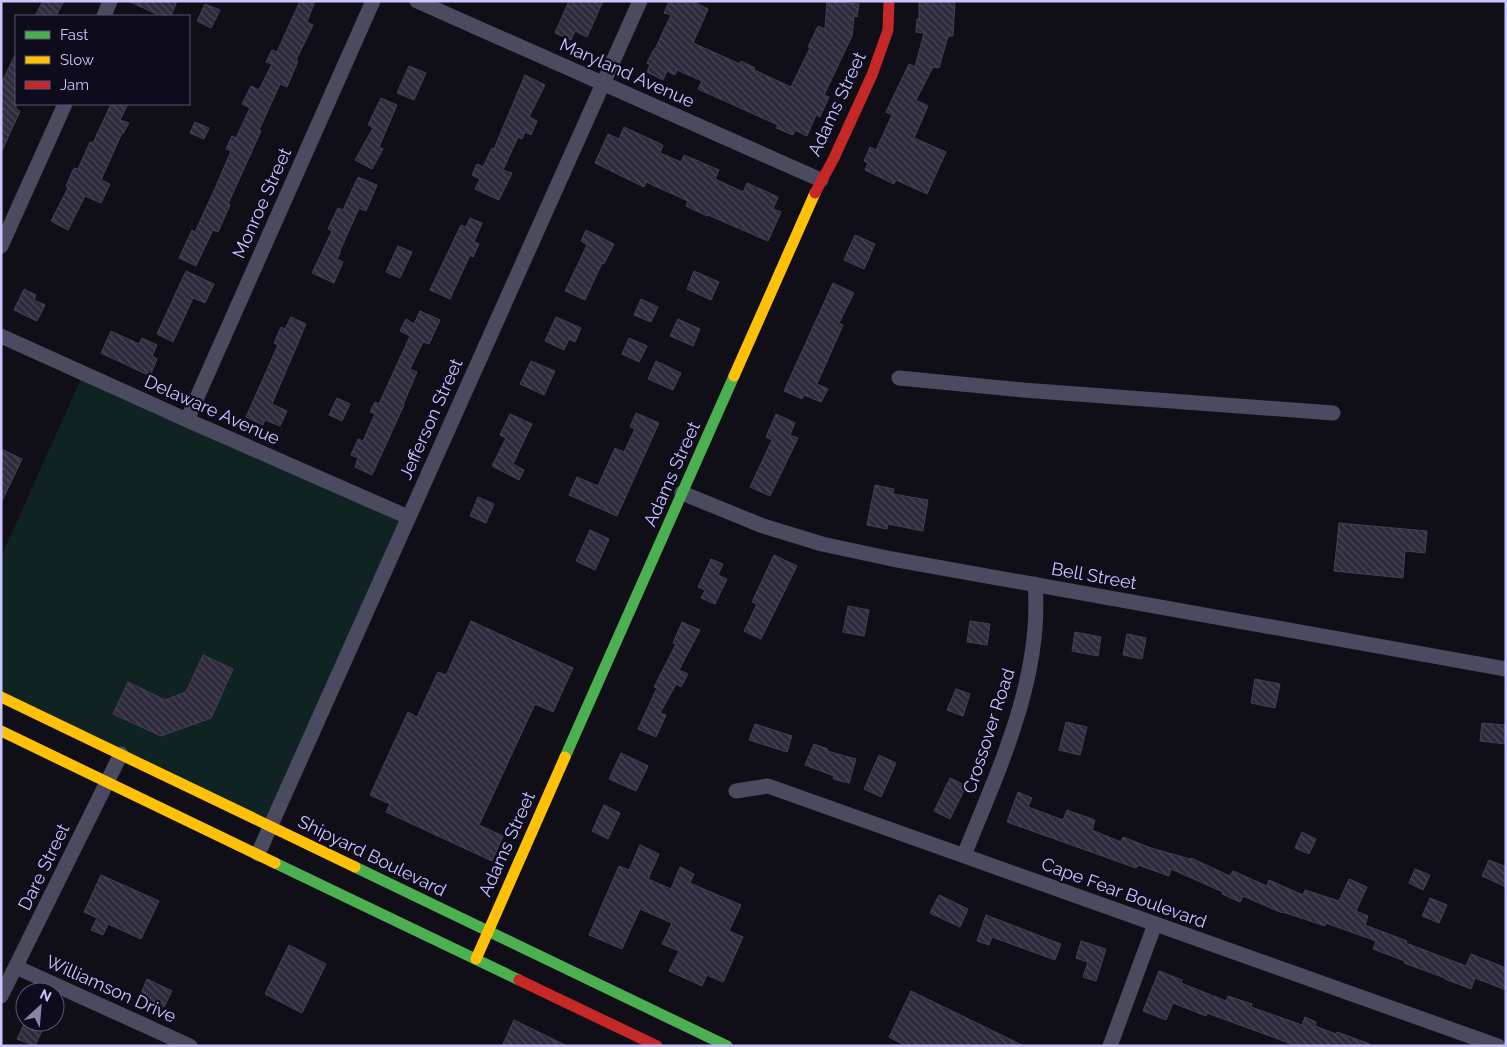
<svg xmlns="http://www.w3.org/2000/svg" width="1507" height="1047" viewBox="0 0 1507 1047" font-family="Raleway,sans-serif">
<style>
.garden{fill:#0e2322}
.building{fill:url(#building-back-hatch);stroke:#434058}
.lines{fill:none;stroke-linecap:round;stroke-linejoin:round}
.street{stroke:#4a4a61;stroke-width:15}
.fast{stroke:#4caf50;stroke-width:11}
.slow{stroke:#ffc107;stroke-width:11}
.jam{stroke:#c62828;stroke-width:11}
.labels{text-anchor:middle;stroke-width:4.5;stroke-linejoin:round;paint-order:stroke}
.street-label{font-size:18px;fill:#cac6ff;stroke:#0d0b1c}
</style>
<defs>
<pattern id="building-back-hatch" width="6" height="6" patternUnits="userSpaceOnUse" patternTransform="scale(1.25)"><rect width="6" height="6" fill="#2d2b3c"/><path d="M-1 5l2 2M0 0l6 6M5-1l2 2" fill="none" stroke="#4a4859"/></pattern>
</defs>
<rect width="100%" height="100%" fill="#100f18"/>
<!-- garden -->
<path class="garden" d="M83,374L408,517L270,826L1,697V557Z"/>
<!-- building -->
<path class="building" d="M43,1H64L56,16H35Z
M128,1H177L171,16H161Z
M300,1H315L307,22L313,25L296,60L298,61L287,87L280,84L259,130L261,131L228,204L230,205L218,232L213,230L196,266L179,258L192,230L195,232L217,184L231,151L226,149L232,136L236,138L250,108L242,104L251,86L259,90L272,64L266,62L272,50L277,52Z
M569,1H603L587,37L575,31L571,40L555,33Z
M669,1H692L708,9L693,43L740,64L741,61L755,68L754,70L791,87L810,48L808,47L818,26L825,29L827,1L859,4L857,17L854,16L852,36L824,95L829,97L820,117L816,115L807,136L795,130L793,135L776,128L778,125L698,89L702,81L677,70L675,75L667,71L663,80L647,72L650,65L647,63L654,49H655L671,15L664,13Z
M919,1H955L953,36H948L939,68L933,67L916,100L928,106L914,138L946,152L927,194L896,180L894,184L865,170L868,163L864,161L870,147L876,150L892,115L886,112L909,64L915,67L924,33L916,32L917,19H919Z
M205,4L220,10L211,28L197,21Z
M16,53V109L20,111L1,153V84Z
M409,66L426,73L414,100L397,93Z
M525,75L545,85L529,117L537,121L531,135L525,132L522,139L518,137L503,170L512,173L499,200L475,189L480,179L472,175L477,164L483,167L492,148L494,149Z
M381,98L397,105L379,147L383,149L372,169L355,160L373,128L368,125Z
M111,104H128L120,120L129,123L123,134L122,133L101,180L110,184L101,203L85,196L68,230L51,221L68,188L66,186L74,168L78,169L90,142L93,143Z
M195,122L209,128L204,139L190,133Z
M624,127L663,145L660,153L681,162L684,155L719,170L715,179L743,192L747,183L778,197L773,209L781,212L768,241L708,215L707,216L686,206L688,201L646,182L644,187L595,163L608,134L619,139Z
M358,177L377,185L366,211L359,208L339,253H340L337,259L343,262L334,283L312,273L332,231L328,229L338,208L343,210Z
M470,218L482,223L474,242L479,244L473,257L470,255L450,299L430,290L461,225L466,227Z
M586,230L614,244L604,264L602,263L585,300L565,291L587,245L581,241Z
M855,235L875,244L864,269L844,260Z
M398,246L412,252L400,278L386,272Z
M186,271L214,284L205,303L193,298L173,342L157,334Z
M694,271L719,282L711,300L687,289Z
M833,283L854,293L839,323L843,325L817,384L828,389L821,402L804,395L802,399L784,391Z
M24,289L36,295L34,300L45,305L37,321L14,310Z
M641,299L658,307L651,322L634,315Z
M420,311L440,320L429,344L423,342L410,369L417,372L403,405H404L372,475L355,467L358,458L351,455L358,439L363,441L375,414L370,412L375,402L379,404L410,336L400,331L406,319L414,324Z
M291,317L306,324L272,404L287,411L280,426L265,420L263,425L246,417L278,345L274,343L281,327L285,329Z
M556,317L581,328L575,342L569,339L564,350L545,341Z
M678,319L700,329L693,346L670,336Z
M111,331L139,344L142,338L157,345L152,356L157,359L150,376L101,353Z
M629,338L647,346L639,362L622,354Z
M531,361L555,371L544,395L520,384Z
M656,361L681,373L673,390L648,379Z
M337,398L350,404L342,421L329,415Z
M636,413L659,423L617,516L569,495L577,477L598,486L615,448L624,452L635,429L630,427Z
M510,414L532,424L513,464L524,470L519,480L492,466L506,438L500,435Z
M776,414L795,423L790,435L798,438L770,496L750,487L772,440L766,437Z
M1,449L22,459L1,503Z
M875,485L894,489L893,494L928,500L923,531L888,524L887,529L867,525Z
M478,497L494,504L486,523L470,516Z
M1339,523L1427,531L1425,553L1405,551L1403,578L1334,571Z
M590,530L609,539L595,570L576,561Z
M774,555L797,566L761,639L744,631L757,604L752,602Z
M711,559L723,564L718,575L727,579L715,604L701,598L705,590L698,587Z
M848,606L869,610L864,636L843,632Z
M471,621L573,668L553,712L535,704L479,825L503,836L492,861L386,812L390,804L370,795L408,712L417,717L438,672L446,675Z
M970,621L990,624L987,645L967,642Z
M682,622L700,630L679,670L688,674L681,687L676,684L660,713L666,715L656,737L638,729L657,688L654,687L676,644L673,643Z
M1075,632L1101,637L1098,656L1072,651Z
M1127,634L1146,638L1142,659L1123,655Z
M203,655L233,669L211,718L161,736L113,714L128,682L165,700L186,692Z
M1255,679L1280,684L1275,708L1251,703Z
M956,689L970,694L963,716L947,710Z
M1066,722L1087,727L1080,755L1059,750Z
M1482,723L1506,725V744L1480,741Z
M755,724L792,736L787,752L749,740Z
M814,744L828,749L827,751L856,759L849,783L833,779L834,776L805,765Z
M621,753L648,766L636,791L609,779Z
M879,755L896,763L881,797L864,789Z
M950,778L966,786L950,819L934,811Z
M1018,792L1032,798L1028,807L1063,820L1067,810L1095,820L1092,830L1121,842L1123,837L1151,848L1190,859L1191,858L1230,876L1233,871L1267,886L1269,880L1303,895L1305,890L1339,901L1349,879L1367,887L1356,911L1368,916L1365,925L1407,941L1406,943L1466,966L1471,954L1506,968V990L1475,978L1471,989L1445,979V978L1404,963L1405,961L1373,949L1376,941L1326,923L1325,926L1283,912L1282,913L1243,896L1240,902L1222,894L1223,892L1171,869L1169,876L1138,865L1136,868L1007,822Z
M604,805L620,813L608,839L592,831Z
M1302,832L1316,839L1309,854L1295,848Z
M640,845L659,854L648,879L671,889L680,867L694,874L690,883L741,905L729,931L743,937L723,982L707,975L702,986L669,971L679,951L662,944L672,923L640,909L622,949L589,935L619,866L629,870Z
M1489,860L1506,867V887L1482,876Z
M1415,869L1430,875L1423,890L1409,883Z
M101,875L159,901L141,939L108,924L103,935L91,930L97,918L84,912Z
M939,895L968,909L960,927L930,913Z
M1430,898L1447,905L1439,923L1422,916Z
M986,915L1061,944L1055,960L992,937L989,945L977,941Z
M1081,941L1106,949L1096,981L1083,977L1088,962L1076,958Z
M289,945L326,964L302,1013L265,994Z
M1159,971L1182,980L1181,983L1226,1001L1228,996L1252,1004L1251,1007L1302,1025L1305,1017L1316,1022L1315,1026L1336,1034L1337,1032L1370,1044L1369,1046H1297L1207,1013L1206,1016L1173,1003L1166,1020L1143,1011Z
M147,979L172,991L164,1007L140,996Z
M911,991L1024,1046H906L889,1037Z
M514,1020L567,1046H502Z
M25,1022H46L35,1046L17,1039Z"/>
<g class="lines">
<!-- street -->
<path class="street" d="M417,1L821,180
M104,16L110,1
M1,246L65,104
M1,336L187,420L408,517
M899,378L1023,390L1333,413
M187,420L373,1
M682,493L763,526L822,544L892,559L1506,669
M736,791L768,786L1498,1046
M258,854L640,1
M964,855C998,771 1043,677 1035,584
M16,967L190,1046
M1,996L121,754
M1110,1046L1155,924"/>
<!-- fast -->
<path class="fast" d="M565,757L734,376
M275,863L519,980
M355,867L727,1046"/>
<!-- slow -->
<path class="slow" d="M734,376L815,193
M1,697L355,867
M1,731L275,863
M476,959L565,757"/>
<!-- jam -->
<path class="jam" d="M815,193L834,158L872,75L888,30L889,1
M519,980L657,1046"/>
</g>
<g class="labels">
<!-- street labels -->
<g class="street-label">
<text transform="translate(627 73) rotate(24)" y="6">Maryland Avenue</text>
<text transform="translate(837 104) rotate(-65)" y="6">Adams Street</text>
<text transform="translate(262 203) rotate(-66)" y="6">Monroe Street</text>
<text transform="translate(212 410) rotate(24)" y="6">Delaware Avenue</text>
<text transform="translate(431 419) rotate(-66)" y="6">Jefferson Street</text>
<text transform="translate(672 474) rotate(-66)" y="6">Adams Street</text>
<text transform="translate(1094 576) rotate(10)" y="6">Bell Street</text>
<text transform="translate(989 731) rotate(-72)" y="6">Crossover Road</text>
<text transform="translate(507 844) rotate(-66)" y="6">Adams Street</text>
<text transform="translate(372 856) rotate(26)" y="6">Shipyard Boulevard</text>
<text transform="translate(44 867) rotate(-64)" y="6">Dare Street</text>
<text transform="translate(1124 893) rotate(20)" y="6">Cape Fear Boulevard</text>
<text transform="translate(111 989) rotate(24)" y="6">Williamson Drive</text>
</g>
</g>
<!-- border -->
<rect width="1507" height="1047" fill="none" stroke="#cac6ff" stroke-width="5"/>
<!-- legend -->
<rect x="15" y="15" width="175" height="90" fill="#0d0b1c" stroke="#595677"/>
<rect x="25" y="31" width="25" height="8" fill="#4caf50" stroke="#595677"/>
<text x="60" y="40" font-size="15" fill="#cac6ff">Fast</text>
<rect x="25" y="56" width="25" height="8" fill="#ffc107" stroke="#595677"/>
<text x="60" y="65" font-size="15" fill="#cac6ff">Slow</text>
<rect x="25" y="81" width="25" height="8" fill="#c62828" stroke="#595677"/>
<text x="60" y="90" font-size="15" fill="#cac6ff">Jam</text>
<!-- north arrow -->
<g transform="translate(40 1007) rotate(26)"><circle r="24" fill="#0d0b1c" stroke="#595677"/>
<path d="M0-4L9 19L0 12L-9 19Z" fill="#8986ae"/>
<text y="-8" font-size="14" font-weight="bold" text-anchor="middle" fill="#cac6ff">N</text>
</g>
</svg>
